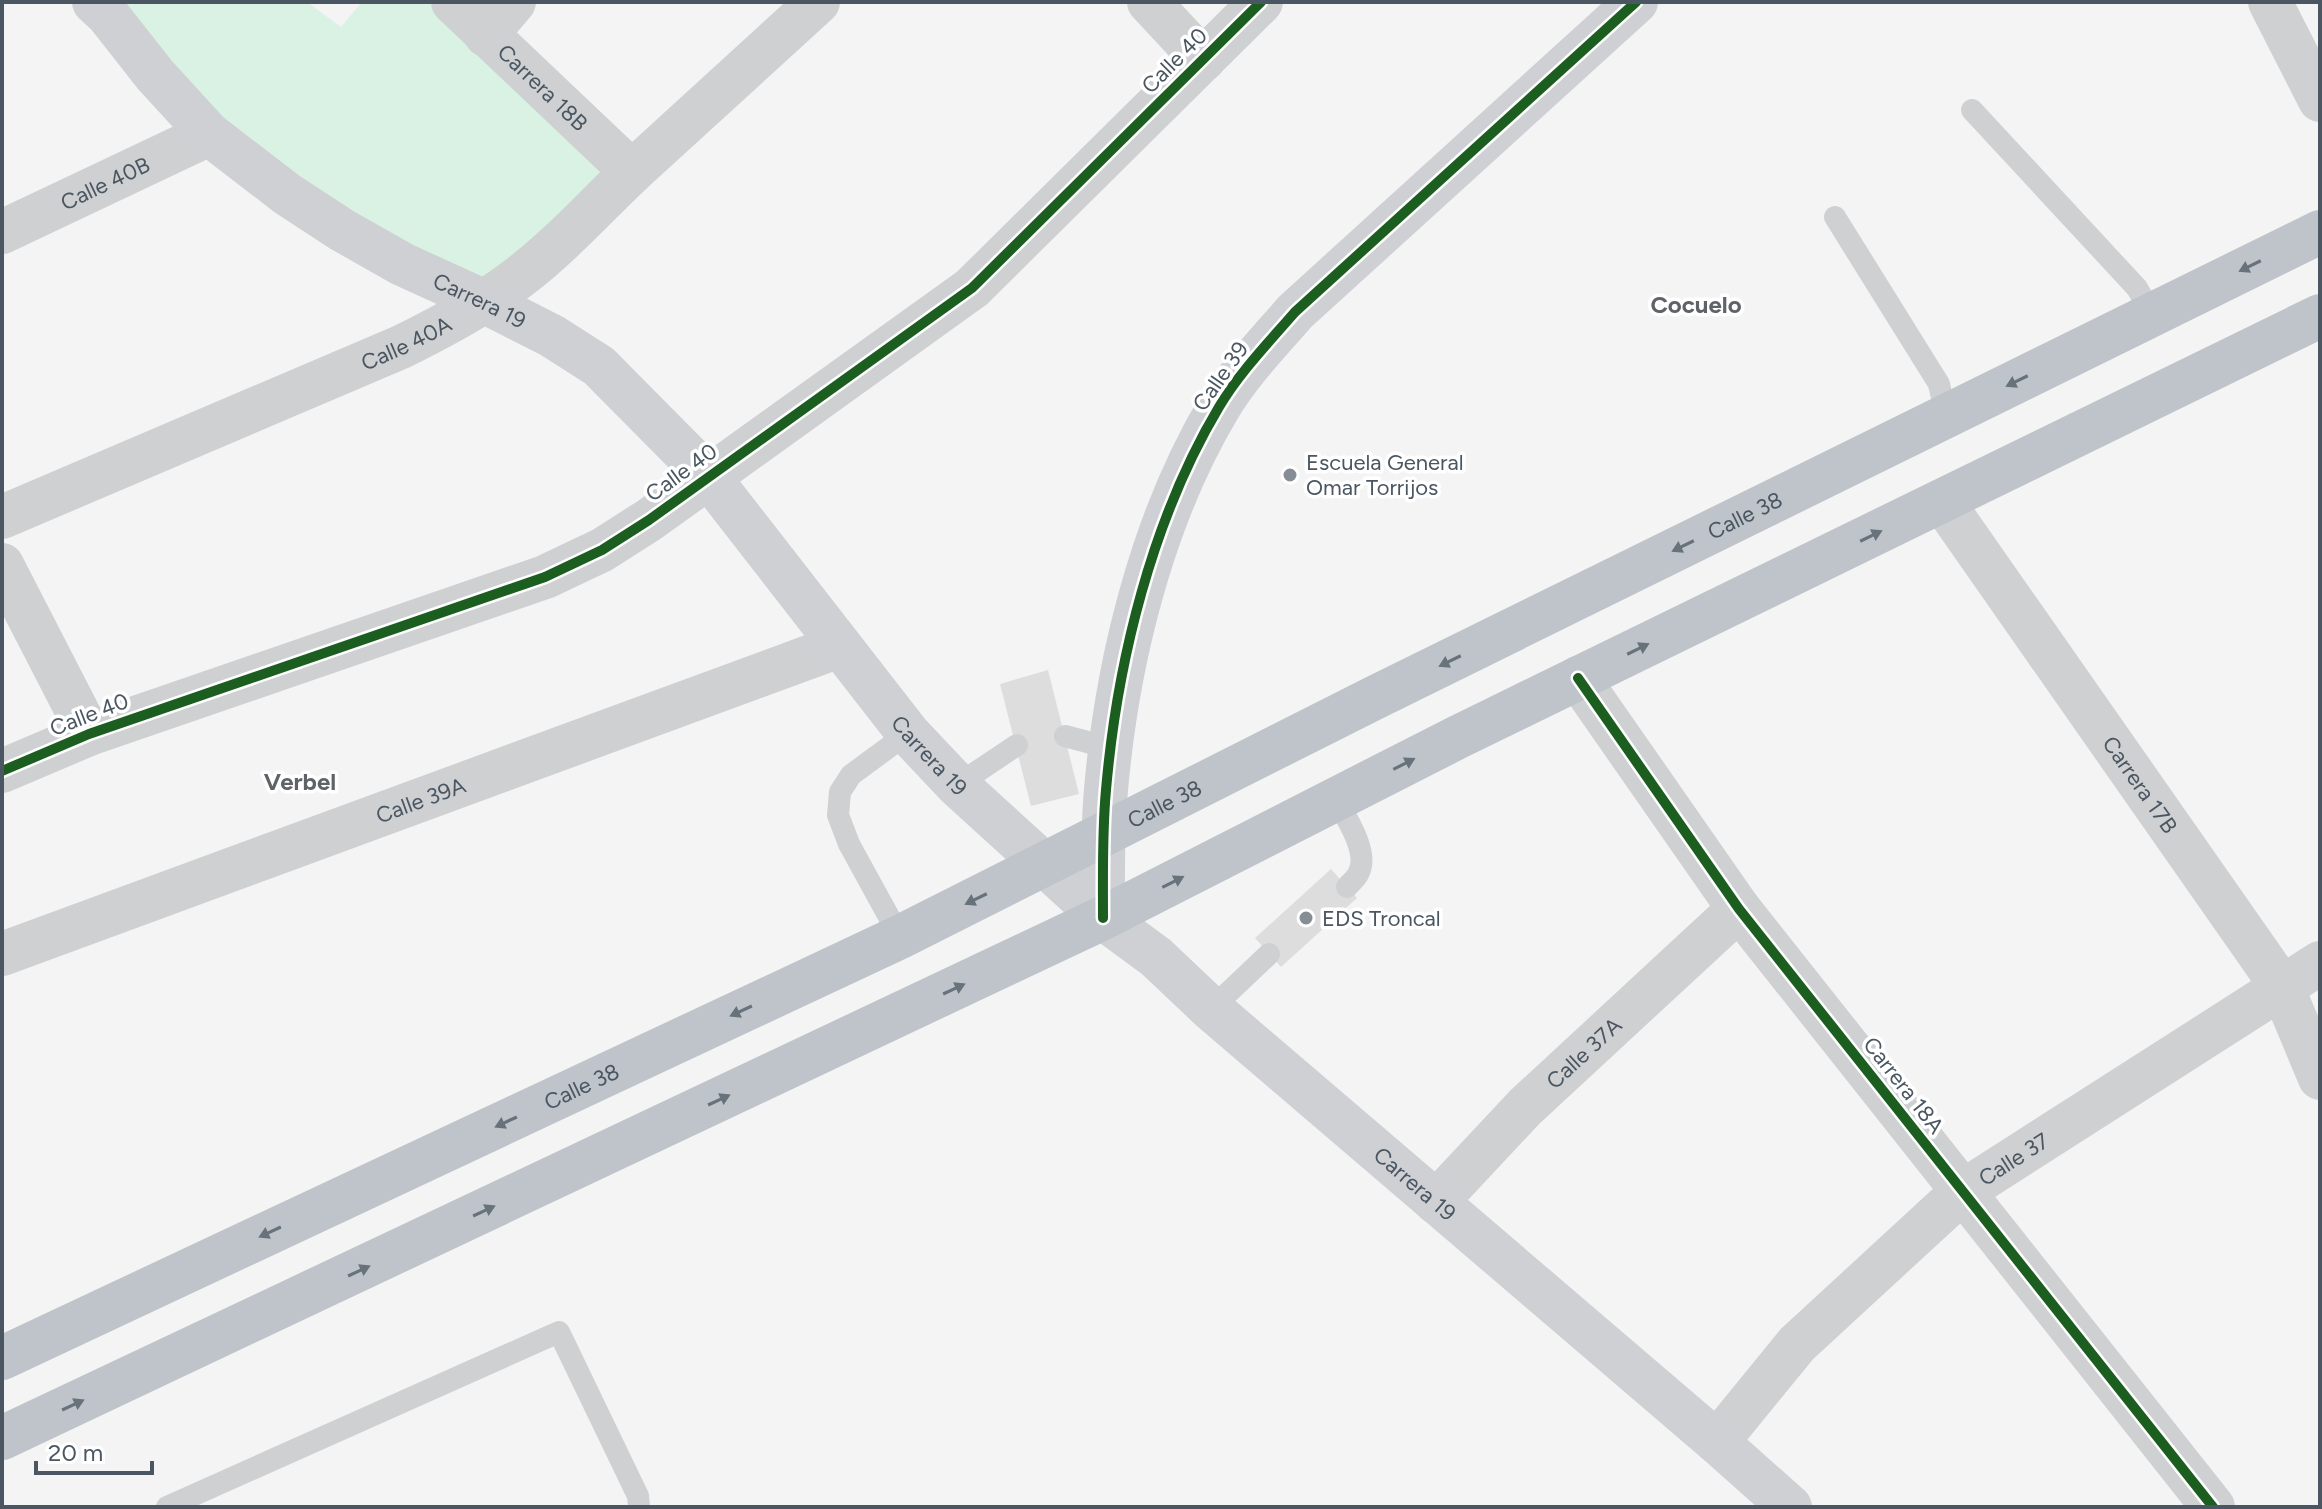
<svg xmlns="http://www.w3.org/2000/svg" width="2322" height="1509" viewBox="0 0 2322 1509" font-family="Figtree,sans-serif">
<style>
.green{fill:#d9f2e3}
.building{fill:#ddddde}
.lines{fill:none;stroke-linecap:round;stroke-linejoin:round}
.lane{stroke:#ced0d2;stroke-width:22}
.street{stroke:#ced0d2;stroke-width:44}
.secondary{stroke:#ced0d4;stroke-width:44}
.highway{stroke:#bec4c9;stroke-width:44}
.cycleway-casing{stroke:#fff;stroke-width:15}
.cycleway{stroke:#1b5e20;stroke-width:10}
.oneway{fill:#67727b}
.poi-dot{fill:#868d94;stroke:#fff;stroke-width:3}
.labels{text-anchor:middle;stroke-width:7;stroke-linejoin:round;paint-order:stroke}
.street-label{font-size:22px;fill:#4a5661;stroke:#fff}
.poi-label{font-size:22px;fill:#4a5661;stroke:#fff;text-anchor:start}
.neighbourhood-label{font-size:24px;font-weight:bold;fill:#5f6368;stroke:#fff}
</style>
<rect width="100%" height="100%" fill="#f4f4f4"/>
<!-- green -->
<path class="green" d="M119,2H307L341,27L362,2H453L632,172L483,301L287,194Z"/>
<!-- building -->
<path class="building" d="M1048,670L1079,794L1031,806L1000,684Z
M1331,869L1357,898L1281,967L1255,938Z"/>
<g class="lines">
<!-- lane -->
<path class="lane" d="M1972,110L2137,288L2152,314
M1835,217L1939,384L1946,416
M1065,736L1110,748
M957,785L1017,745
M1336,799C1346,817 1369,852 1359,872C1357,878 1351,882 1347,887
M900,937L849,844L838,815L840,792L851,775L908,733
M1211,1009L1269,954
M167,1507L559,1332L638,1496L639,1507"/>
<!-- street -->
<g class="street">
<path id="s1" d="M453,2L632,172"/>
<path d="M1149,2L1203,60"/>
<path d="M2270,2L2320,100"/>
<path d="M486,35L514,2"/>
<path id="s2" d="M2,232L209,134"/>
<path id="s3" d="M1942,501L2282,987L2320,1078"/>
<path id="s4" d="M2,517L401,347C442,327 485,304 522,275C562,244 596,206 633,171C695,114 757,58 818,2"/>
<path d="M2,565L89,734"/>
<path d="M1578,678L1739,909L2213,1507"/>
<path d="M2,771L89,734L545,577L602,550L649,520L972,288L1261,2"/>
<path id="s5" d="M2,954L839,646"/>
<path id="s6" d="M1436,1202L1525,1107L1739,909"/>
<path id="s7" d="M1717,1442L1797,1344L1962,1192L2320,963"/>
</g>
<!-- secondary -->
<g class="secondary">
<path id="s8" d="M94,2L107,14L155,75L209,134L287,194L342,230L402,264L483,301L552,336L599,366L708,476L908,733L957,785L1103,918L1156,957L1211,1009L1717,1442L1790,1507"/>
<path d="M1103,918C1103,875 1102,832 1106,790C1117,662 1152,519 1219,407C1239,373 1269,342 1295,312L1636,2"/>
</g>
<!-- highway -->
<g class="highway">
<path id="s9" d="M2,1358L900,937L1376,697L2320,232"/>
<path d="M2,1438L1103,918L1456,738L2320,316"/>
</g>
<defs>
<path id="cycleway" d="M1578,678L1739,909L2213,1507
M2,771L89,734L545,577L602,550L649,520L972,288L1261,2
M1103,918C1103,875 1102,832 1106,790C1117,662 1152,519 1219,407C1239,373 1269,342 1295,312L1636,2"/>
</defs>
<!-- cycleway casing -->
<use href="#cycleway" class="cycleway-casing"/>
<!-- cycleway -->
<use href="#cycleway" class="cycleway"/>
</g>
<!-- one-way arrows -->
<defs><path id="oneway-solid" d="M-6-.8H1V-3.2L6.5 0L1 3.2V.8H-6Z" transform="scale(2)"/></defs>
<g class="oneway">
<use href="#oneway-solid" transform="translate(2250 266) rotate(154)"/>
<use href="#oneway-solid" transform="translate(2017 381) rotate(154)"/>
<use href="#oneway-solid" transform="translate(1871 536) rotate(-26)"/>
<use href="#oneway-solid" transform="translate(1683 546) rotate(154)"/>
<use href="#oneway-solid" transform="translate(1638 649) rotate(-26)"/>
<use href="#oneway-solid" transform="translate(1450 661) rotate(154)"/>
<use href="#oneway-solid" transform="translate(1404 764) rotate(-27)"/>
<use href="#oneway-solid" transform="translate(1173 882) rotate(-27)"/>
<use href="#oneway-solid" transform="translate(976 899) rotate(154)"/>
<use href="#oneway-solid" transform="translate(954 989) rotate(-25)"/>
<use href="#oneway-solid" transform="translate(741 1011) rotate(155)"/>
<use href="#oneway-solid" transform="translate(719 1100) rotate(-25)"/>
<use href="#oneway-solid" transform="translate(506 1122) rotate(155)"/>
<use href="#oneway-solid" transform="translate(484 1211) rotate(-25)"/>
<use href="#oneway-solid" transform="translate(270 1232) rotate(155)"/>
<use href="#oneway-solid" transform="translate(359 1271) rotate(-25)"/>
<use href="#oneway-solid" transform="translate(73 1405) rotate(-25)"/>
</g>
<!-- markers -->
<g class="poi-dot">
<circle cx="1290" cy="475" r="8"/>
<circle cx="1306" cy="918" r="8"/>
</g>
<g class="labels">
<!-- street labels -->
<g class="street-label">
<text transform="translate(1174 60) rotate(-45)" y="8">Calle 40</text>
<text dy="8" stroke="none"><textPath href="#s1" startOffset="124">Carrera 18B</textPath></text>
<text dy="8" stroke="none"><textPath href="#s2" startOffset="114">Calle 40B</textPath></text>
<text dy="8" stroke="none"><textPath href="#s8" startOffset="494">Carrera 19</textPath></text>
<text dy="8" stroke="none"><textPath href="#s4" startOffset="440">Calle 40A</textPath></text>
<text transform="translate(1220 376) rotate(-55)" y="8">Calle 39</text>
<text transform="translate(681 472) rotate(-36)" y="8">Calle 40</text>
<text dy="8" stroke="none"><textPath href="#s9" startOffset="1936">Calle 38</textPath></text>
<text transform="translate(89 714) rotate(-21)" y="8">Calle 40</text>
<text dy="8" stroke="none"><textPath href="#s8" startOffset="1142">Carrera 19</textPath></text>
<text dy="8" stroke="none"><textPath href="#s3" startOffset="346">Carrera 17B</textPath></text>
<text dy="8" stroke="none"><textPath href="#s5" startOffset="446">Calle 39A</textPath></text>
<text dy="8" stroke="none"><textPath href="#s9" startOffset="1288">Calle 38</textPath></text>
<text dy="8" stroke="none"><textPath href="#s6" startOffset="210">Calle 37A</textPath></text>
<text transform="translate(1904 1085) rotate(52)" y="8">Carrera 18A</text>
<text dy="8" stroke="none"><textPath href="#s9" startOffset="640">Calle 38</textPath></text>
<text dy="8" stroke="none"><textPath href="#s7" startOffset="412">Calle 37</textPath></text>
<text dy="8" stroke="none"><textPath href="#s8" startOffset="1790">Carrera 19</textPath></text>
</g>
<!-- poi labels -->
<g class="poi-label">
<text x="1306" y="470">Escuela General<tspan x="1306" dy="25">Omar Torrijos</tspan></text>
<text x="1322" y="926">EDS Troncal</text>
</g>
<!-- neighbourhood labels -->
<g class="neighbourhood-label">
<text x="1696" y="313">Cocuelo</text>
<text x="300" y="790">Verbel</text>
</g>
</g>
<!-- border -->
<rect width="2322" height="1509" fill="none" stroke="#4a5661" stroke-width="8"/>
<!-- scale -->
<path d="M36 1461v12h116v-12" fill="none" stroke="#4a5661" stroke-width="4"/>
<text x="48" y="1461" font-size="24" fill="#4a5661" stroke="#ffffff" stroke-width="6" paint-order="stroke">20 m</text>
</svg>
